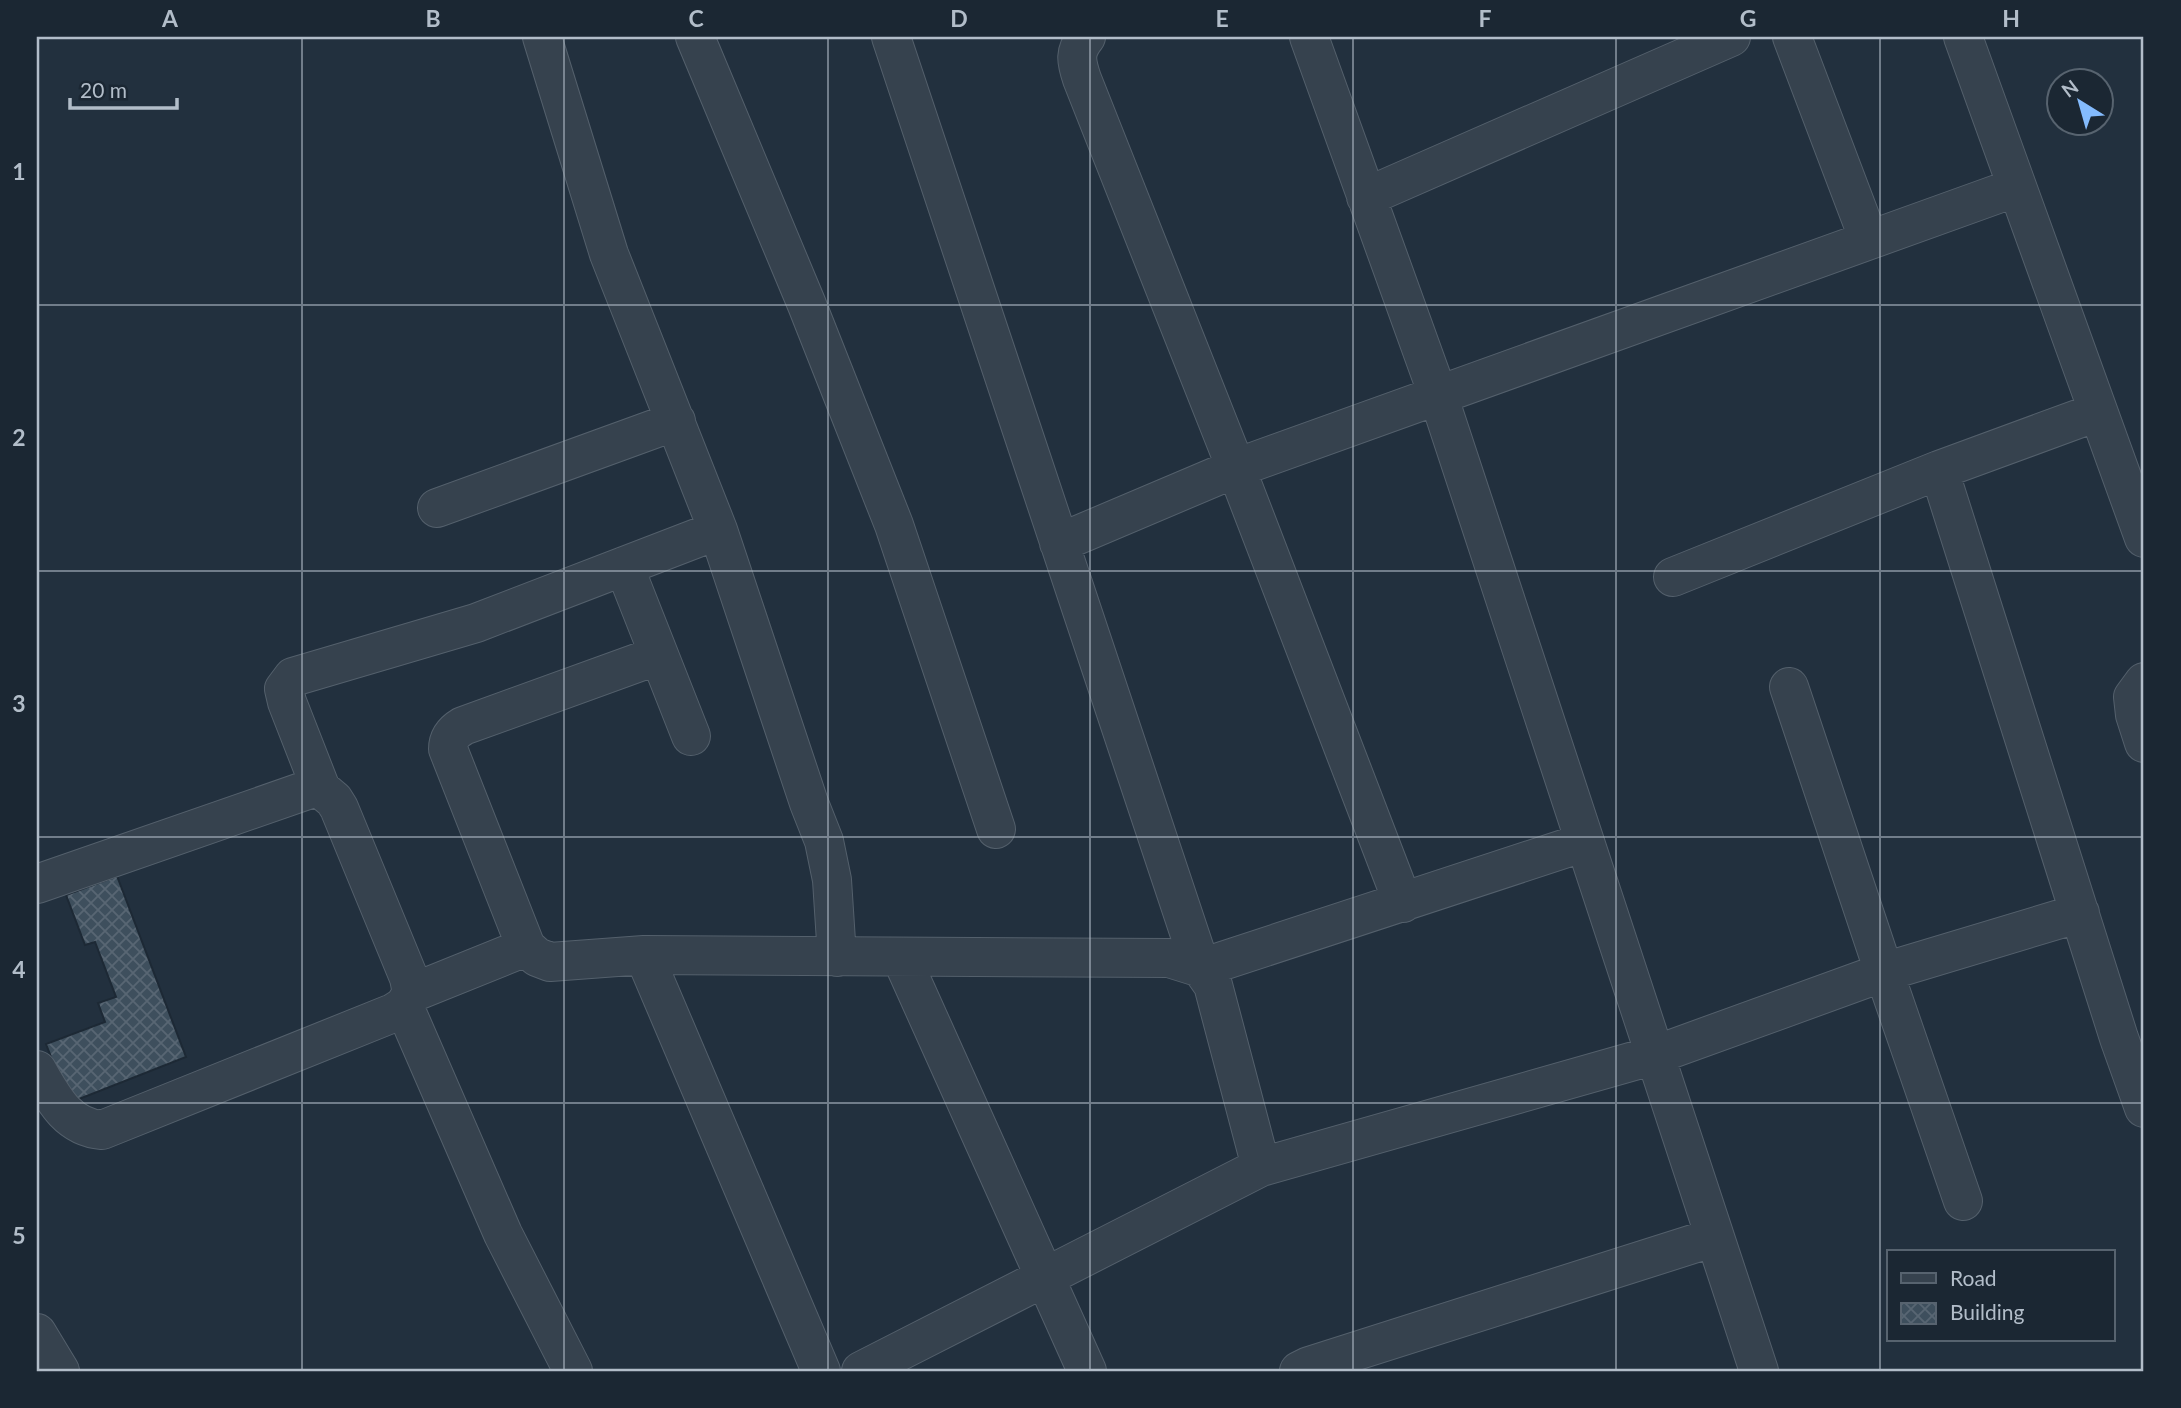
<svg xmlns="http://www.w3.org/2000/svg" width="2181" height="1408" viewBox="0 0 2181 1408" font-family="Lato,sans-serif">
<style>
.building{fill:url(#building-cross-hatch);stroke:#1d2935;stroke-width:2}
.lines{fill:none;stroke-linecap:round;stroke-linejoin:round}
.minor-casing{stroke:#54606c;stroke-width:40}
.minor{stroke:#36424e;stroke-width:38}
.grid{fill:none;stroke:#b2bdc9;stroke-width:2;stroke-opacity:0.55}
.neatline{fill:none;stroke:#b2bdc9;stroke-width:2.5}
.grid-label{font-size:23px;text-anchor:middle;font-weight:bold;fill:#b2bdc9}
</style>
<defs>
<pattern id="building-cross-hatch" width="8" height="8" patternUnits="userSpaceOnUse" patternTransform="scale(1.75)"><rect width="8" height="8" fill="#3e4f5d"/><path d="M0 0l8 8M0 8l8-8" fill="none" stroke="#586673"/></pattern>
</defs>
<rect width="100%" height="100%" fill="#22303e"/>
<!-- building -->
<path class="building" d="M117,876L186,1057L69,1103L46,1044L105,1022L98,1003L116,997L95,942L85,945L66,895Z"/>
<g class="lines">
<defs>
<path id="minor" d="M542,37L609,254L718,530L809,803L824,841L832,880L837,957
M695,37L807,305L894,525L996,829
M891,37L1201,968L1585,842
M1086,37C1074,52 1076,61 1082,79L1236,468L1403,903
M1309,37L1438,395L1759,1371
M1792,37L1869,240
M1963,37L2144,538
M1366,197L1731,37
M1939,470L2119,1038L2144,1108
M437,508L676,421
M1059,543L1236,468L2017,187
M624,566L691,736
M1673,577L1939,470L2097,412
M659,655L463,726C453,732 448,738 448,749L526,947L537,957L550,962L644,955L1169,958L1201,968L1213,985L1261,1167
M2144,682L2133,697L2135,715L2144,743
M1789,687L1884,972L1963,1201
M37,884L313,788L321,789
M644,955L821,1371
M901,957L1087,1371
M412,993L526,947
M404,1006L503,1234L573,1371
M37,1070C53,1098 67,1127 102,1130L393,1013L404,1006L412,993L409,978L339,808L334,800L321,789L287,702L284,689L293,677L476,623L718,530
M37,1333L60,1371
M861,1371L1261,1167L1655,1055L1884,972L2080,913
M1299,1371L1309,1366L1715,1237"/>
</defs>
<!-- minor casing -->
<use href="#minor" class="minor-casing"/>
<!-- minor -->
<use href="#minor" class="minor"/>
</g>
<!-- grid -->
<path class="grid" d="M302,37V1371M564,37V1371M828,37V1371M1090,37V1371M1353,37V1371M1616,37V1371M1880,37V1371M37,305H2144M37,571H2144M37,837H2144M37,1103H2144"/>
<!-- border -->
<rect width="2181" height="1408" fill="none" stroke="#1b2733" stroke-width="77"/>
<!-- legend -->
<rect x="1887" y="1250" width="228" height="91" fill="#1b2733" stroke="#57636f" stroke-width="2"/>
<rect x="1901" y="1273" width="35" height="10" fill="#36424e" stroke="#57636f" stroke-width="2"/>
<text x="1950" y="1286" font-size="21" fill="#b2bdc9">Road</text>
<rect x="1901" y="1303" width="35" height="21" fill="url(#building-cross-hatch)" stroke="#57636f" stroke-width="2"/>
<text x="1950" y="1320" font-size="21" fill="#b2bdc9">Building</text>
<!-- north arrow -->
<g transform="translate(2080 102) rotate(323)"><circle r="33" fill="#1b2733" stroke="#57636f" stroke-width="2"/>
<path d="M0-5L12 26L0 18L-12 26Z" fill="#84bbfd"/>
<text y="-10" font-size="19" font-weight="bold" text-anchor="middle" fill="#b2bdc9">N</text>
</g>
<!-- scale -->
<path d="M70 98v10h107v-10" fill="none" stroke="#b2bdc9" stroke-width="3.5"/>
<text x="80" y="98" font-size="21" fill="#b2bdc9" stroke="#1b2733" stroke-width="5" paint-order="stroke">20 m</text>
<rect x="38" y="38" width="2104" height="1332" class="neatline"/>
<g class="grid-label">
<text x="170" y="27">A</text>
<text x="433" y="27">B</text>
<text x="696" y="27">C</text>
<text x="959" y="27">D</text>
<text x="1222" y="27">E</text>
<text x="1485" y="27">F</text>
<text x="1748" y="27">G</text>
<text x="2011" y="27">H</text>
<text x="19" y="180">1</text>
<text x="19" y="446">2</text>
<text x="19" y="712">3</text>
<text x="19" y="978">4</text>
<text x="19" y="1244">5</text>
</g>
</svg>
